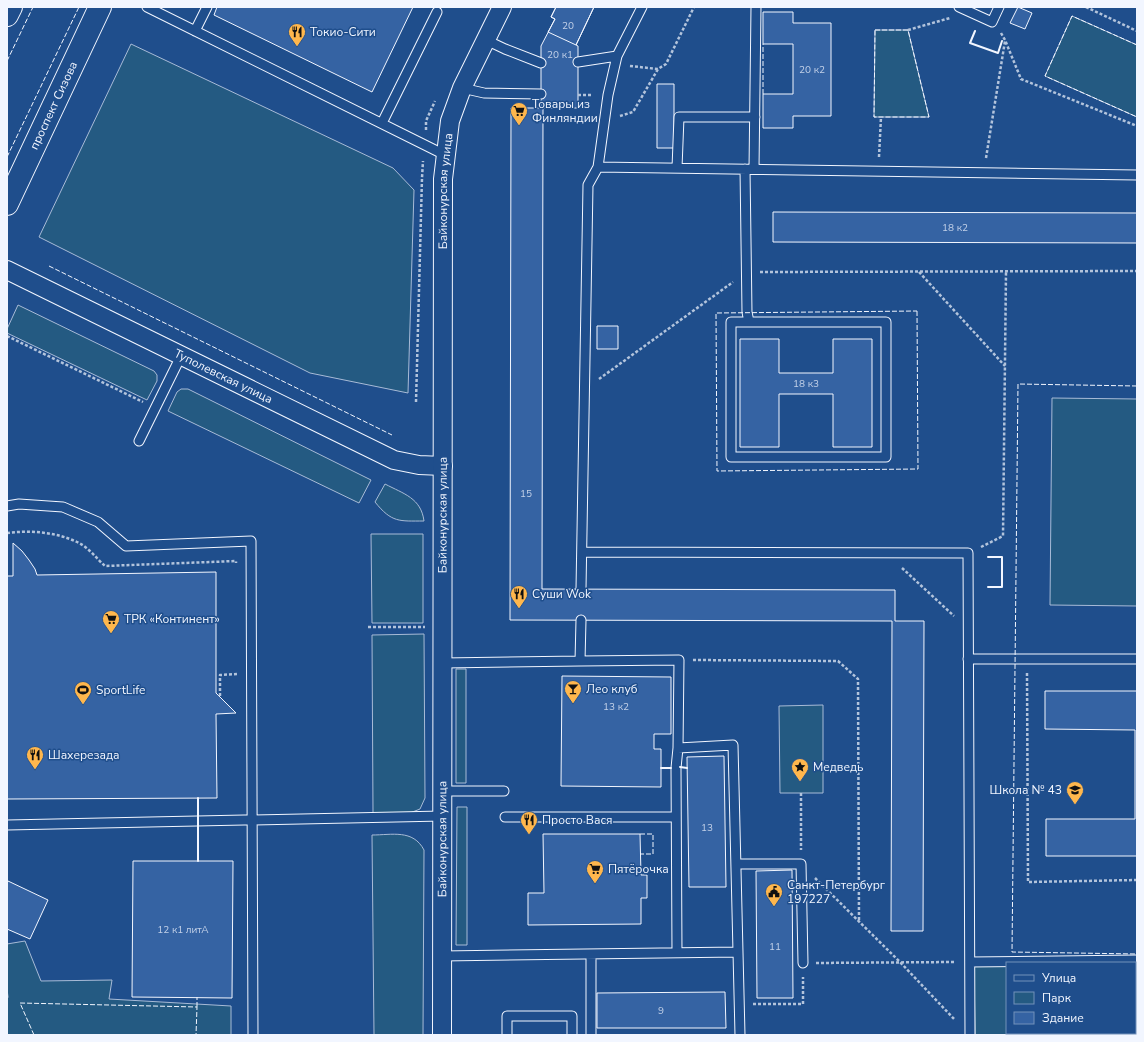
<svg xmlns="http://www.w3.org/2000/svg" width="1144" height="1042" viewBox="0 0 1144 1042" font-family="'Nunito Sans',sans-serif">
<style>
.green{fill:#245a82;stroke:#a8bbd7}
.building{fill:#3563a3;stroke:#f2f6ff}
.lines{fill:none;stroke-linecap:round;stroke-linejoin:round}
.lane-casing{stroke:#f2f6ff;stroke-width:11}
.street-casing{stroke:#f2f6ff;stroke-width:20}
.secondary-casing{stroke:#f2f6ff;stroke-width:24}
.path{stroke:#b3c4dc;stroke-width:2.5;stroke-dasharray:3 2;stroke-linecap:butt}
.lane{stroke:#1f4e8c;stroke-width:9}
.street{stroke:#1f4e8c;stroke-width:18}
.secondary{stroke:#1f4e8c;stroke-width:22}
.fence{stroke:#f2f6ff;stroke-width:1;stroke-dasharray:5 2;stroke-linecap:butt}
.wall{stroke:#f2f6ff;stroke-width:2}
.labels{text-anchor:middle;stroke-width:3;stroke-linejoin:round;paint-order:stroke}
.number-label{font-size:10px;fill:#c3d1e8}
.poi-label{font-size:12px;fill:#f2f6ff;stroke:#1f4e8c;text-anchor:start}
.street-label{font-size:12px;fill:#f2f6ff;stroke:#1f4e8c}
</style>
<rect width="100%" height="100%" fill="#1f4e8c"/>
<!-- green -->
<path class="green" d="M1072,16L1137,45V117L1045,76Z
M875,30H908L929,117H874Z
M131,44L393,168L414,190L408,393L310,373L39,237Z
M18,305L154,371L157,375V381L147,400L7,333V329Z
M181,389H188L371,480L359,503L168,411L177,392Z
M1052,398L1137,399V606L1050,605Z
M385,484C404,494 421,498 424,521C399,521 392,523 375,502Z
M371,534H423V623H372Z
M424,634L425,798L420,809L410,813H373L372,635Z
M456,669H466V783H456Z
M823,705V793H780L779,706Z
M457,807H467V945H456Z
M372,835C392,835 413,829 424,850L423,1035H374Z
M25,941L41,981L112,980L109,999L231,1006V1035H7V1000L8,997L7,989V944Z
M974,965H1007V1033H1010V1035H975Z
M1135,965H1137V1035H1072V1033H1135Z"/>
<!-- building -->
<path class="building" d="M217,7H413L372,92L214,15Z
M556,7H594L576,45L548,32L555,19L551,17Z
M556,7H594L576,45L578,46V108H541V46L555,19L551,17Z
M1018,7L1032,13L1025,29L1010,23Z
M763,12H793V23H831V116H793V128H763V94H793V44H763Z
M657,84H674V148H657Z
M511,108H543L542,589L895,590V621H924L923,931H891L892,621L510,620Z
M773,212L1137,213V243L773,242Z
M597,326H618V349H597Z
M740,339H779V373H833V339H872V447H833V394H779V447H740Z
M13,543L22,551L29,560L35,569L37,575L216,572V693L236,713L216,714L217,798L7,799V576H13Z
M562,676L671,677V734H654V749H661V787L561,786Z
M1045,691H1137V856H1046V819H1135V730L1045,729Z
M724,756L726,887H689L687,757Z
M543,834H640L641,875H647V898H641V924L528,925V893H544Z
M133,861H233L232,998L132,997Z
M792,870L793,998H757L756,871Z
M8,881L48,900L30,939L7,929V884Z
M725,992L726,1028H597V993Z
M1012,1033H1069V1035H1012Z"/>
<g class="lines">
<defs>
<path id="lane" d="M147,7L445,155
M959,7L992,22L999,7
M195,31L207,7
M486,40L505,49L541,63
M578,62L617,56
M462,88L484,93L541,94
M382,123L437,12
M598,167L1137,175
M677,168L679,117H755
M745,169L747,312L749,322
M754,169L756,7
M731,322H886V457H731Z
M139,441L181,356
M7,506L19,504L63,507L98,522L126,546L251,541L253,1035
M582,552L968,553L970,1035
M581,589L588,185L598,167L608,95L617,56L642,7
M968,659H1137
M580,661L679,660L678,748L676,768L677,953
M443,663L580,661L581,620
M678,748L733,745L740,1035
M443,791H504
M505,817H676
M7,825L443,816
M736,864H801L803,963
M442,956L738,952
M970,962L1137,960
M507,1035V1016H572V1035
M591,1035V954"/>
<g id="street">
<path id="s1" d="M7,270L394,460L419,465L443,466"/>
<path id="s2" d="M442,1035L443,179L450,121L462,88L502,7"/>
</g>
<g id="secondary">
<path d="M7,15L11,7"/>
<path id="s3" d="M7,204L100,7"/>
</g>
</defs>
<!-- lane casing -->
<use href="#lane" class="lane-casing"/>
<!-- street casing -->
<use href="#street" class="street-casing"/>
<!-- secondary casing -->
<use href="#secondary" class="secondary-casing"/>
<!-- path -->
<path class="path" d="M1086,7L1137,31
M908,30L950,18
M1001,33L1005,40L1021,79L1137,126
M630,66L658,69L666,64L694,7
M578,95H593
M620,116L633,112L658,69
M426,130V121L435,101
M879,157L881,117
M986,158L1005,41
M760,272L1137,271
M919,272L1005,366
M7,336L143,402
M599,379L733,282
M416,402L422,178L423,161
M7,533C31,530 57,532 79,543C89,548 97,559 105,566L236,561V563
M981,547L1003,536L1006,272
M902,568L954,616
M368,627H425
M693,660L838,661L858,679L859,921
M1027,673L1028,882L1137,880
M220,696V675L237,674
M801,793V850
M815,878L900,962L955,1020
M816,963L955,962
M753,1004H803V977"/>
<!-- lane -->
<use href="#lane" class="lane"/>
<!-- street -->
<use href="#street" class="street"/>
<!-- secondary -->
<use href="#secondary" class="secondary"/>
<!-- fence -->
<path class="fence" d="M875,30H908L929,117H874Z
M1137,45L1072,16L1045,76L1137,117
M7,61L33,7
M763,94V44
M7,157L79,7
M49,266L392,435
M917,311L918,469L717,471L716,313Z
M1137,386L1018,384L1012,952L1137,954
M640,834H653V854H640
M197,1007V997
M34,1035L20,1003L197,1007L196,1035"/>
<!-- wall -->
<path class="wall" d="M975,31L970,43L998,53L1002,41
M988,557H1002V587H988
M680,767L687,768
M661,768H671
M198,798V861"/>
</g>
<!-- icons -->
<defs>
<symbol id="restaurant-pin" viewBox="-11 -11 22 30"><path d="M0 17L-7.5 6A9.5 9.5 0 1 1 7.5 6Z" fill="#ffb74d" stroke="#1f4e8c"/><path d="M-5-6h1v4h1v-4h1v4h1v-4h1v5L-1.5 .5V6h-2V.5L-5-1ZM5-6V6H3V1.5H1.5Q1.5-4 5-6Z" fill="#111"/></symbol>
<symbol id="supermarket-pin" viewBox="-11 -11 22 30"><path d="M0 17L-7.5 6A9.5 9.5 0 1 1 7.5 6Z" fill="#ffb74d" stroke="#1f4e8c"/><path d="M-6-5.5h2.5l.6 2H6L4.5 2H-2.5L-4.4-4H-6ZM-1.5 3.2a1.3 1.3 0 1 0 .1 0ZM3 3.2a1.3 1.3 0 1 0 .1 0Z" fill="#111"/></symbol>
<symbol id="bar-pin" viewBox="-11 -11 22 30"><path d="M0 17L-7.5 6A9.5 9.5 0 1 1 7.5 6Z" fill="#ffb74d" stroke="#1f4e8c"/><path d="M-6-5H6L.8 .8V4.5H3.5V6h-7V4.5H-.8V.8Z" fill="#111"/></symbol>
<symbol id="stadium-pin" viewBox="-11 -11 22 30"><path d="M0 17L-7.5 6A9.5 9.5 0 1 1 7.5 6Z" fill="#ffb74d" stroke="#1f4e8c"/><path d="M0-5a6.5 5 0 1 0 0 10a6.5 5 0 1 0 0-10ZM-3.5-1.8h7v3.6h-7Z" fill="#111"/></symbol>
<symbol id="sight-pin" viewBox="-11 -11 22 30"><path d="M0 17L-7.5 6A9.5 9.5 0 1 1 7.5 6Z" fill="#ffb74d" stroke="#1f4e8c"/><path d="M0-6L1.8-2.2L6-1.7L2.9 1.2L3.7 5.4L0 3.3L-3.7 5.4L-2.9 1.2L-6-1.7L-1.8-2.2Z" fill="#111"/></symbol>
<symbol id="school-pin" viewBox="-11 -11 22 30"><path d="M0 17L-7.5 6A9.5 9.5 0 1 1 7.5 6Z" fill="#ffb74d" stroke="#1f4e8c"/><path d="M0-5L7-2L0 1L-7-2ZM-4 1L0 2.5L4 1V4Q0 6-4 4Z" fill="#111"/></symbol>
<symbol id="civic-pin" viewBox="-11 -11 22 30"><path d="M0 17L-7.5 6A9.5 9.5 0 1 1 7.5 6Z" fill="#ffb74d" stroke="#1f4e8c"/><path d="M-.6-6.5H3V-4.5H.6V-3L4-1V1h2V6H-6V1h2V-1L-.6-3ZM-1.2 2.5V6h2.4V2.5Z" fill="#111"/></symbol>
</defs>
<g fill-rule="evenodd">
<use href="#restaurant-pin" x="287" y="22" width="20" height="27"/>
<use href="#supermarket-pin" x="509" y="101" width="20" height="27"/>
<use href="#restaurant-pin" x="509" y="584" width="20" height="27"/>
<use href="#supermarket-pin" x="101" y="609" width="20" height="27"/>
<use href="#bar-pin" x="563" y="679" width="20" height="27"/>
<use href="#stadium-pin" x="73" y="680" width="20" height="27"/>
<use href="#restaurant-pin" x="25" y="745" width="20" height="27"/>
<use href="#sight-pin" x="790" y="757" width="20" height="27"/>
<use href="#school-pin" x="1065" y="780" width="20" height="27"/>
<use href="#restaurant-pin" x="519" y="810" width="20" height="27"/>
<use href="#supermarket-pin" x="585" y="859" width="20" height="27"/>
<use href="#civic-pin" x="764" y="882" width="20" height="27"/>
</g>
<g class="labels">
<!-- number labels -->
<g class="number-label">
<text x="568" y="29">20</text>
<text x="560" y="58">20 к1</text>
<text x="812" y="73">20 к2</text>
<text x="955" y="231">18 к2</text>
<text x="806" y="387">18 к3</text>
<text x="526" y="497">15</text>
<text x="616" y="710">13 к2</text>
<text x="707" y="831">13</text>
<text x="183" y="933">12 к1 литА</text>
<text x="775" y="950">11</text>
<text x="661" y="1014">9</text>
</g>
<!-- poi labels -->
<g class="poi-label">
<text x="310" y="36">Токио-Сити</text>
<text x="532" y="108">Товары из<tspan x="532" dy="14">Финляндии</tspan></text>
<text x="532" y="598">Суши Wok</text>
<text x="124" y="623">ТРК «Континент»</text>
<text x="586" y="693">Лео клуб</text>
<text x="96" y="694">SportLife</text>
<text x="48" y="759">Шахерезада</text>
<text x="813" y="771">Медведь</text>
<text x="1062" y="794" text-anchor="end">Школа № 43</text>
<text x="542" y="824">Просто Вася</text>
<text x="608" y="873">Пятёрочка</text>
<text x="787" y="889">Санкт-Петербург<tspan x="787" dy="14">197227</tspan></text>
</g>
<!-- street labels -->
<g class="street-label">
<text dy="4" stroke="none"><textPath href="#s3" startOffset="109">проспект Сизова</textPath></text>
<text dy="4" stroke="none"><textPath href="#s2" startOffset="844">Байконурская улица</textPath></text>
<text dy="4" stroke="none"><textPath href="#s1" startOffset="241">Туполевская улица</textPath></text>
<text dy="4" stroke="none"><textPath href="#s2" startOffset="520">Байконурская улица</textPath></text>
<text dy="4" stroke="none"><textPath href="#s2" startOffset="196">Байконурская улица</textPath></text>
</g>
</g>
<!-- border -->
<rect width="1144" height="1042" fill="none" stroke="#f2f6ff" stroke-width="16"/>
<!-- legend -->
<rect x="1006" y="962" width="130" height="72" fill="#1f4e8c" stroke="#7391ba"/>
<rect x="1014" y="975" width="20" height="6" fill="#1f4e8c" stroke="#7391ba"/>
<text x="1042" y="982" font-size="12" fill="#f2f6ff">Улица</text>
<rect x="1014" y="992" width="20" height="12" fill="#245a82" stroke="#7391ba"/>
<text x="1042" y="1002" font-size="12" fill="#f2f6ff">Парк</text>
<rect x="1014" y="1012" width="20" height="12" fill="#3563a3" stroke="#7391ba"/>
<text x="1042" y="1022" font-size="12" fill="#f2f6ff">Здание</text>
</svg>
